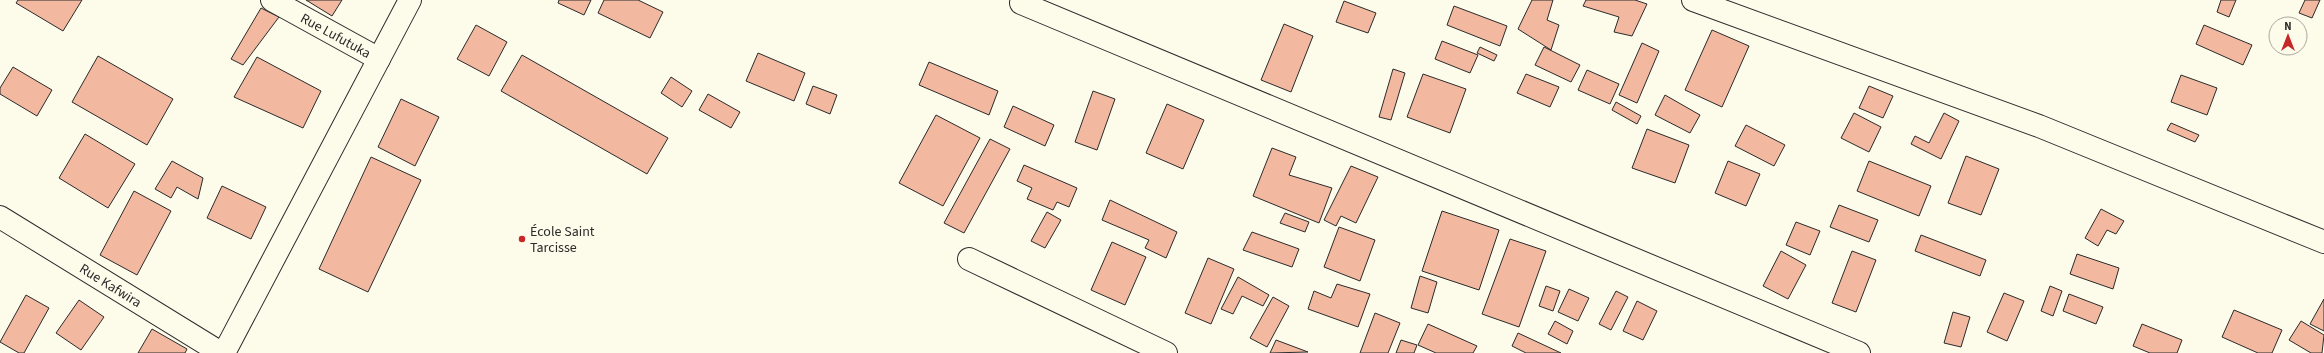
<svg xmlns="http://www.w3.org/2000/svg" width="2324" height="353" viewBox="0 0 2324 353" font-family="'Source Sans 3',sans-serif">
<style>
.building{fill:#f2b8a0;stroke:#2b2b2b}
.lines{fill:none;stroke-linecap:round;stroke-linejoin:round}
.street-casing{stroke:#2b2b2b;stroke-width:24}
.street{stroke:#fdfbea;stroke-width:22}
.poi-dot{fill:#c62828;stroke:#fdfbea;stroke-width:1.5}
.labels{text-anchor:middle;stroke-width:3;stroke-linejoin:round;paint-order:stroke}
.street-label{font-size:14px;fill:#2b2b2b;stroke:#fdfbea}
.poi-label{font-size:14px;fill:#2b2b2b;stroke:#fdfbea;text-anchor:start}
</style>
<rect width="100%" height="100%" fill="#fdfbea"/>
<!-- building -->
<path class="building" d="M18,0H82L63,31L16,3Z
M306,0H342L332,16Z
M559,0H591L584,15L558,3Z
M604,0H638L663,12L650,38L598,13Z
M1532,0H1553L1547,20L1559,25L1551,50L1518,29Z
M1586,0H1635L1647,4L1632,36L1614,32L1619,17L1583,6Z
M2221,0H2236L2229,17L2217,12Z
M2305,0H2320L2312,18L2299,13Z
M1344,1L1376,13L1368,33L1336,22Z
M1454,6L1507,26L1500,46L1447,25Z
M261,8L279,17L243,65L231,59Z
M1284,24L1313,36L1291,92L1261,80Z
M476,25L507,42L489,76L457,59Z
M2204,25L2252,45L2243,65L2196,44Z
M1712,30L1749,46L1722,107L1685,90Z
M1442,41L1478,55L1470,73L1435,59Z
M1642,43L1659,51L1637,103L1619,95Z
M1480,47L1497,55L1494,61L1477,53Z
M1544,47L1580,65L1571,82L1535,65Z
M758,53L805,73L794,101L746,81Z
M522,55L668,138L647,174L501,91Z
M98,56L173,99L147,145L72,102Z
M257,57L321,91L303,128L234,97Z
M929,62L998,91L989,115L919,85Z
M13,67L52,90L37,116L0,94V88Z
M1393,69L1405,73L1391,120L1379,117Z
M1587,70L1619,84L1610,104L1578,90Z
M1423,74L1466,89L1450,133L1407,117Z
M1526,74L1559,87L1550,107L1517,93Z
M2181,75L2217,88L2207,115L2171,102Z
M671,77L692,91L682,107L661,93Z
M813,86L837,95L830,114L806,104Z
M1869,86L1893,96L1883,118L1859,108Z
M1093,91L1115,99L1097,150L1075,142Z
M708,94L740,112L731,128L699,110Z
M1665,95L1700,115L1690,133L1655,115Z
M401,99L439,117L415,166L378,147Z
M1616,102L1641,116L1637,124L1612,110Z
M1167,104L1204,120L1183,169L1146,153Z
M1013,106L1054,125L1045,146L1004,127Z
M1854,113L1881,127L1869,152L1841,138Z
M1944,113L1959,121L1941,159L1911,144L1915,136L1929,143Z
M936,115L980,138L943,206L899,183Z
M2171,123L2199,135L2195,142L2167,130Z
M1746,125L1785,145L1774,166L1735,146Z
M1647,129L1689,145L1675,183L1632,168Z
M85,134L135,164L108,208L59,178Z
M990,139L1010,149L964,233L944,223Z
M1272,148L1296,157L1289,175L1332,188L1319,223L1253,196Z
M1966,156L1999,169L1981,215L1948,203Z
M371,157L421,180L368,292L319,269Z
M172,161L203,178L198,199L177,187L171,198L155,189Z
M1728,161L1760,174L1746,206L1715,193Z
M1869,161L1931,186L1919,216L1857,191Z
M1024,165L1077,188L1069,207L1057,202L1053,210L1027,199L1032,188L1017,181Z
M1351,166L1378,177L1356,223L1341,216L1336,226L1324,220Z
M222,186L266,207L251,239L207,218Z
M134,191L171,211L137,275L100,255Z
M1110,200L1177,232L1166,258L1145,248L1149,240L1102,220Z
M1839,205L1878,220L1869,242L1830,227Z
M2101,209L2124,221L2116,234L2107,230L2098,246L2085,238Z
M1442,211L1499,230L1479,290L1422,271Z
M1047,212L1061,220L1045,248L1031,241Z
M1285,213L1309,222L1305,232L1280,223Z
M1796,222L1820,231L1810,255L1786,245Z
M1339,227L1375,240L1360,281L1324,267Z
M1252,232L1299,249L1292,267L1243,250Z
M1921,235L1986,260L1980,276L1915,251Z
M1510,239L1546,251L1519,327L1482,314Z
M1112,242L1146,257L1125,305L1091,290Z
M1781,251L1806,265L1788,299L1763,286Z
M1852,251L1876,260L1856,312L1832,303Z
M2077,254L2119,268L2113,289L2070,274Z
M1208,258L1234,269L1211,324L1185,313Z
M1420,276L1437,282L1428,313L1411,308Z
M1238,277L1269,295L1263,306L1242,296L1233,314L1221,309Z
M1337,284L1370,294L1358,327L1308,309L1314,291L1331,298Z
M1546,286L1560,291L1553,311L1539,306Z
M2050,286L2062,291L2053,316L2041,311Z
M1569,289L1589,298L1578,321L1558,312Z
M1616,291L1628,297L1611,330L1599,324Z
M2004,293L2024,301L2007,341L1987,332Z
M2069,294L2103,307L2096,324L2063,311Z
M26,295L49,308L24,353H19L0,342Z
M1273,297L1289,306L1267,347L1250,338Z
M2324,299V331L2310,324Z
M79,300L104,317L81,350L56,333Z
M1637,301L1657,311L1643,340L1623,331Z
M2234,310L2282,330L2272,353H2258L2222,337Z
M1953,312L1970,317L1961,347L1944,343Z
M1375,313L1400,323L1388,353H1360Z
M1555,321L1573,331L1567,344L1548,334Z
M2301,321L2324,335L2322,353H2311L2289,340Z
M1428,324L1477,346L1473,353H1436L1418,345Z
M2142,324L2182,340L2177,353H2150L2133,346Z
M152,329L187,349L185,353H138Z
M1518,333L1561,353H1526L1512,346Z
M1276,340L1308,352L1270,353Z
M1401,340L1417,345L1414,353H1396Z"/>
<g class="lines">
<defs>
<g id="street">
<path id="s1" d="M272,0L379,59"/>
<path d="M1693,0L2039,126L2324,242"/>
<path d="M1021,3L1859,353"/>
<path id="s2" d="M0,217L221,353"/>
<path d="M969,259L1166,353"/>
<path d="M224,353L410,0"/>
</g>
</defs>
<!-- street casing -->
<use href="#street" class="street-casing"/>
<!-- street -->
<use href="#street" class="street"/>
</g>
<!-- markers -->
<circle class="poi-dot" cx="522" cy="239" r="4"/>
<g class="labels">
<!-- street labels -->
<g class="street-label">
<text dy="5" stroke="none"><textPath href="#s1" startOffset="73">Rue Lufutuka</textPath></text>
<text dy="5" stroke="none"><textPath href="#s2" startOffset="130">Rue Kafwira</textPath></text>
</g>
<!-- poi labels -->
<g class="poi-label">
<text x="530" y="236">École Saint<tspan x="530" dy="16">Tarcisse</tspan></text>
</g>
</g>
<!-- north arrow -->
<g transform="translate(2288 36)"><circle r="19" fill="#fdfbea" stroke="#a9a89e"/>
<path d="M0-3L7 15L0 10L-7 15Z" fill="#c62828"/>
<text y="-6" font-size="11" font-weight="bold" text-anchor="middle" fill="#2b2b2b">N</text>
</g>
</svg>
